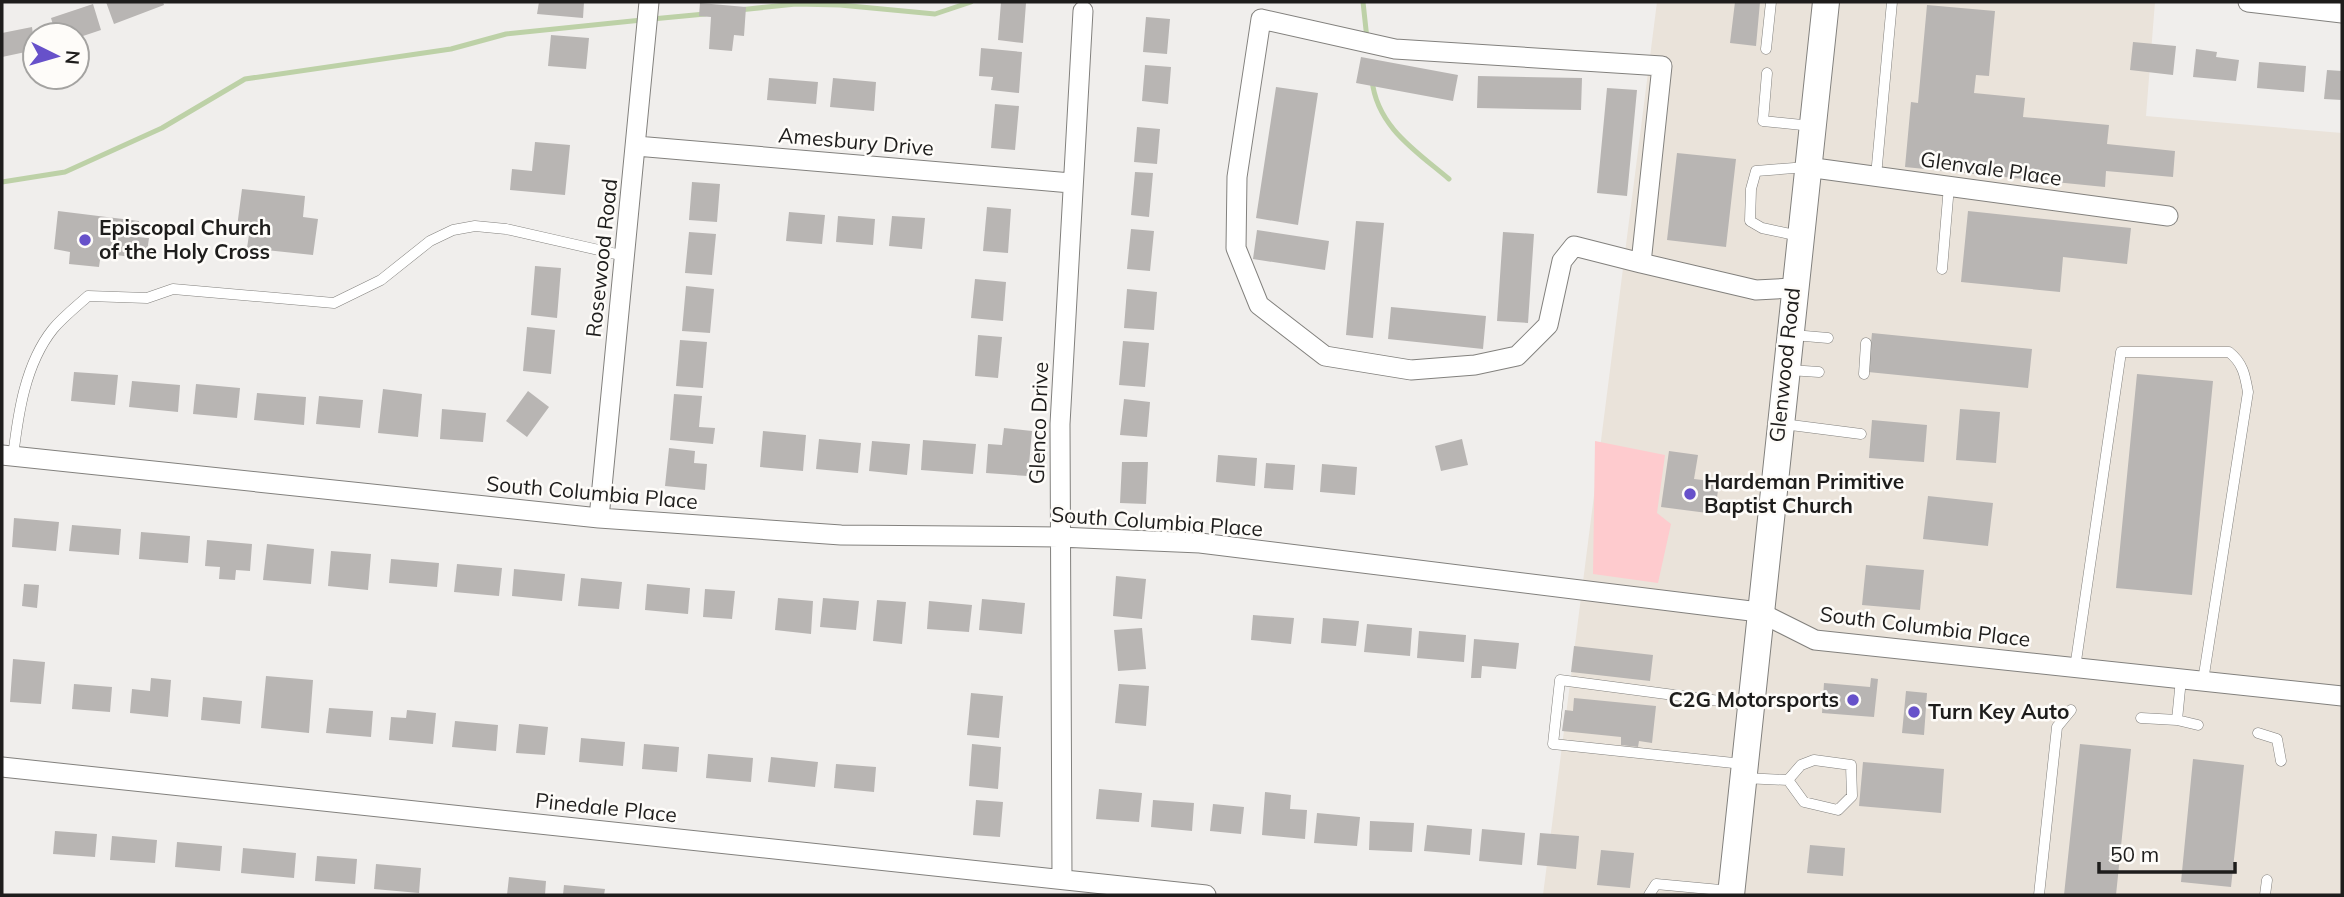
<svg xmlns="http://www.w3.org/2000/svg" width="2344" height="897" viewBox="0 0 2344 897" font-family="Mulish,sans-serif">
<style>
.built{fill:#eae3da}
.green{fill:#fecbce}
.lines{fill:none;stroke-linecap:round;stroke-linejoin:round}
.stream{stroke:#bdd1a7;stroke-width:5}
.building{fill:#b8b5b3}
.lane-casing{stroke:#82807d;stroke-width:11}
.street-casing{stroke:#82807d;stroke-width:21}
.secondary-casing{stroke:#82807d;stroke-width:28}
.lane{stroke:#fff;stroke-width:10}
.street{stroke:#fff;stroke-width:19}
.secondary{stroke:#fff;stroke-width:26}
.poi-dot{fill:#6751ca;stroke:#fefcf9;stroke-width:2.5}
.labels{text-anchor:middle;stroke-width:5;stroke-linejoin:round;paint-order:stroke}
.street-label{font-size:21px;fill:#1e1d1c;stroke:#fefcf9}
.poi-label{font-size:21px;font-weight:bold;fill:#1e1d1c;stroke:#fefcf9;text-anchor:start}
</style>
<rect width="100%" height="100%" fill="#f0eeec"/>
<!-- built -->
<path class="built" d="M1657,2H2155L2146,116L2342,133V895H1543Z"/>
<!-- green -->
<path class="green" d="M1595,441L1665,455L1657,513L1671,524L1658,583L1593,574Z"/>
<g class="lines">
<!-- stream -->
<path class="stream" d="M1363,2L1367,39
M739,10L796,4L840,5L935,14L971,2
M652,19L705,14
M1372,80C1377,127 1416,151 1449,179
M2,182L65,172L162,128L245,79L451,49L506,34L642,20"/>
</g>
<!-- building -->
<path class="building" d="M106,2H163L164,5L114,24Z
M539,2H584L583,18L537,14Z
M1001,2L1026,3L1023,43L998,40Z
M1735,2H1760L1756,46L1730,43Z
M700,3L746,7L744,36L734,35L732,51L709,49L711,17L699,16Z
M93,4L101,30L77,38V35H56L51,18Z
M1927,5L1995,11L1989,76L1976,75L1974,93L2025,98L2023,117L2109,125L2107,144L2175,151L2173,177L2106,171L2105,187L1905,167L1911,102L1918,103Z
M1146,17L1170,19L1167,54L1143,52Z
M32,27L35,50L2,57V33Z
M551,35L589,38L586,69L548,66Z
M2133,42L2176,46L2173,75L2130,70Z
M981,48L1022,52L1019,93L991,90L993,77L979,76Z
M2196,49L2217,52L2216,57L2239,60L2236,81L2193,77Z
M1361,57L1458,75L1453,101L1356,83Z
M2259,62L2306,66L2304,92L2257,88Z
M1145,65L1171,67L1168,104L1142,101Z
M2327,70L2342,71V100L2324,99Z
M1478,76L1582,78L1581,110L1477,108Z
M769,78L818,82L816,104L767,100Z
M833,78L876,82L874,111L830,107Z
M1276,87L1318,93L1298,225L1256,218Z
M1607,88L1637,90L1627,196L1597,193Z
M995,104L1019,106L1015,150L991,148Z
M1137,127L1160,129L1157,164L1134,162Z
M535,142L570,145L565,195L510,190L512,169L532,171Z
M1677,153L1736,159L1726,247L1667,240Z
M1135,172L1153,173L1149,217L1131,215Z
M692,182L720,184L717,222L689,220Z
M242,189L305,196L303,217L318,219L313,255L247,248L250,228L237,227Z
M987,207L1011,209L1008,253L983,251Z
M58,211L139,221L137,237L149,238L146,259L101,253L99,267L69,264L70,252L54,249Z
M1968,211L2131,228L2127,264L2063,257L2060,292L1961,282Z
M789,212L825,215L822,244L786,241Z
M838,216L875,219L873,245L836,242Z
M892,216L925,218L922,249L889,246Z
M1356,221L1384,223L1373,338L1346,335Z
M1131,229L1154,231L1150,271L1127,269Z
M1257,230L1329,241L1325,270L1253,259Z
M689,232L716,234L712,275L685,273Z
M1503,232L1534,234L1528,323L1497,321Z
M535,266L561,268L557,318L531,315Z
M975,279L1006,282L1003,321L971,318Z
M686,286L714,289L710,333L682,331Z
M1127,289L1157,292L1154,330L1124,328Z
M1391,307L1486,316L1483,349L1388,339Z
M527,327L555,330L551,374L523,371Z
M1872,333L2032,349L2028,388L1868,372Z
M978,335L1002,337L998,378L975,376Z
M680,340L707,342L703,388L676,386Z
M1123,341L1149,343L1145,387L1119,385Z
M74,372L118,375L115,405L71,401Z
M2137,374L2213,381L2192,595L2116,588Z
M132,381L180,385L178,412L129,407Z
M196,384L240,388L237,418L193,414Z
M383,389L422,394L418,437L378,433Z
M528,391L549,407L527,437L506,421Z
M257,393L306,397L304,425L254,420Z
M674,394L702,396L699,427L715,428L713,444L670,440Z
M319,396L363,400L360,428L316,424Z
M1124,399L1150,402L1147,437L1120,435Z
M442,409L486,413L483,442L440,439Z
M1960,409L2000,412L1996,463L1956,460Z
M1872,420L1927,425L1924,462L1869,458Z
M1004,428L1032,431L1028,476L986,473L988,444L1002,445Z
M763,431L806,435L803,471L760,467Z
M819,439L861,443L858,473L816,469Z
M1462,439L1468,465L1441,471L1435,446Z
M923,440L976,444L973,474L921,470Z
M872,441L910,444L907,475L869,471Z
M669,448L695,451L694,463L707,464L705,490L665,486Z
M1669,451L1698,455L1694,479L1719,482L1715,514L1661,507Z
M1218,455L1257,458L1255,486L1216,482Z
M1122,462H1148L1146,504L1120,503Z
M1266,463L1295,465L1293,490L1264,488Z
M1322,464L1357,467L1355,495L1320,492Z
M1928,496L1993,503L1988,546L1923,539Z
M14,518L59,522L56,551L12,547Z
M72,525L121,529L119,555L69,551Z
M141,532L190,536L188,563L139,559Z
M207,540L252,544L250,571L236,570L235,580L219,579L220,567L205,566Z
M267,544L314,549L311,584L263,580Z
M331,551L371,554L368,590L328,586Z
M391,559L439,563L437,587L389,583Z
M457,564L502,568L499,596L454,592Z
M1866,565L1924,570L1920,610L1862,605Z
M514,569L565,574L562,601L512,596Z
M1116,576L1146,579L1142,619L1113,616Z
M581,578L622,582L619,609L578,606Z
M24,584L39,585L37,608L22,606Z
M647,584L690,588L688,614L645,610Z
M705,589L735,591L732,619L703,617Z
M778,598L813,601L811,634L775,630Z
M823,598L859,601L856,630L820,627Z
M982,599L1025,603L1022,634L979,630Z
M877,600L906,602L902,644L873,641Z
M929,601L972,605L969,632L927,629Z
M1253,615L1294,618L1291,644L1251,640Z
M1323,618L1359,621L1356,646L1321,643Z
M1367,624L1412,628L1410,656L1364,652Z
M1142,628L1146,669L1118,671L1114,630Z
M1419,631L1466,635L1464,662L1417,658Z
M1474,639L1519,643L1516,669L1482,666L1481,678H1471Z
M1574,646L1653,655L1650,681L1571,672Z
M13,659L45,662L41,704L10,702Z
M266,676L313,680L309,733L261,728Z
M151,678L171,680L168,717L130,713L132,689L150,691Z
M1871,678L1878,679L1874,717L1822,713L1824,683L1870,687Z
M74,684L112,687L110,712L72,709Z
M1119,684L1149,686L1146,726L1115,723Z
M1906,691L1927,693L1924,735L1902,733Z
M971,693L1003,696L999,738L967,735Z
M203,697L242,701L240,724L201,720Z
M1574,698L1656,706L1652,743L1639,741L1638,747L1621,745V737L1562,731L1565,710L1573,711Z
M329,708L373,711L371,737L326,733Z
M407,710L436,713L433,744L389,740L391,717L406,718Z
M455,721L498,725L496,751L452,747Z
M519,724L548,727L545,755L516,753Z
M581,738L625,742L623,766L579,762Z
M644,744L679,747L677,772L642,769Z
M972,744L1001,747L998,789L969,786Z
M2080,744L2131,749L2116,895H2064Z
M708,754L753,758L751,782L706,778Z
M771,757L818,762L815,787L768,782Z
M2193,759L2244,765L2231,887L2181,882Z
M1863,762L1944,769L1941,813L1859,806Z
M836,764L876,767L874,792L834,788Z
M1099,789L1142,793L1139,822L1096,819Z
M1265,792L1291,795L1290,809L1307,810L1305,839L1262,835Z
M976,800L1003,802L1000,837L973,835Z
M1153,800L1194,803L1192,831L1151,827Z
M1213,804L1244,807L1241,834L1210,831Z
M1317,813L1360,817L1357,846L1314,843Z
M1370,821L1414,823L1412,852L1369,850Z
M1427,825L1472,829L1470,855L1424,851Z
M1482,829L1525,833L1522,865L1479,861Z
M55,831L97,834L95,857L53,854Z
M1540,833L1579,836L1576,869L1537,865Z
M112,836L157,840L155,863L110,860Z
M177,842L222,846L220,871L175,867Z
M1810,845L1845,848L1843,876L1807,873Z
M243,848L296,853L294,878L241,873Z
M1601,850L1634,853L1630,888L1597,885Z
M317,856L357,859L355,884L315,881Z
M376,864L421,868L419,893L374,889Z
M509,877L546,881L545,895H507Z
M564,885L605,889L604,895H563Z"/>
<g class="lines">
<defs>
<path id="lane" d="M1766,49L1771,2
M1767,73L1763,121L1812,126
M1876,176L1892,2
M1799,236L1762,228L1750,221L1751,189L1756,171L1807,167
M1942,269L1949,186
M1793,335L1828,338
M1789,370L1819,372
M1864,374L1866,343
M1783,424L1861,434
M13,457C18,414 25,364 53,329C63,317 77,306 88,296L147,298L173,289L334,303L381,280L430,241L453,230L475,226L506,229L625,256
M2075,668L2121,352H2229C2243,363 2245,375 2248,392L2203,681
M2141,718L2177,720L2181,679
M2177,720L2198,725
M2258,733L2277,739L2281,761
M1814,760L1851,765L1852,796L1838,810L1804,802L1788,780L1801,765Z
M1743,764L1553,744L1560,680L1750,705
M1743,778L1788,780
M1649,895L1656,884L1731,891
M2039,895L2057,727L2071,710
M2265,895L2267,880"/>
<path id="street" d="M2248,2L2342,13
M636,146L1071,183
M1807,167L2168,216
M1641,263L1574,246L1562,261L1548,325L1517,356L1475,365L1411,370L1325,356L1259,305L1236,248L1237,177L1261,19L1395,49L1662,66L1641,263L1756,290L1794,288
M2,455L599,518L841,535L1059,537L1200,543L1759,612L1815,640L2342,696
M599,518L649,2
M2,767L1206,895
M1062,879L1060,424L1083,11"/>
<path id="secondary" d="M1731,895L1826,2"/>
</defs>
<!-- lane casing -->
<use href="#lane" class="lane-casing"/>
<!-- street casing -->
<use href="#street" class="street-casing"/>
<!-- secondary casing -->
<use href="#secondary" class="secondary-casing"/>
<!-- lane -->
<use href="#lane" class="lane"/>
<!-- street -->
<use href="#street" class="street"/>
<!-- secondary -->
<use href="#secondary" class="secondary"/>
</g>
<!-- markers -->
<g class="poi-dot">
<circle cx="85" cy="240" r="7"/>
<circle cx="1690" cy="494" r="7"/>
<circle cx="1853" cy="700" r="7"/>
<circle cx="1914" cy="712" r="7"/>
</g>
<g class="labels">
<!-- street labels -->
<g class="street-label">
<text transform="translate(856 142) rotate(5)" y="7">Amesbury Drive</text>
<text transform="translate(1991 169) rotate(8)" y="7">Glenvale Place</text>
<text transform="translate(602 258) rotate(-84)" y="7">Rosewood Road</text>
<text transform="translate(1785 365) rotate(-84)" y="7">Glenwood Road</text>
<text transform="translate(1039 423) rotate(-88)" y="7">Glenco Drive</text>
<text transform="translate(592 493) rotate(5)" y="7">South Columbia Place</text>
<text transform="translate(1157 522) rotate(4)" y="7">South Columbia Place</text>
<text transform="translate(1925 627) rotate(7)" y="7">South Columbia Place</text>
<text transform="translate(606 808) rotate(6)" y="7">Pinedale Place</text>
</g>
<!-- poi labels -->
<g class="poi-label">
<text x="99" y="235">Episcopal Church<tspan x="99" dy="24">of the Holy Cross</tspan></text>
<text x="1704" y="489">Hardeman Primitive<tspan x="1704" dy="24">Baptist Church</tspan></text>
<text x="1839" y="707" text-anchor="end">C2G Motorsports</text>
<text x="1928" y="719">Turn Key Auto</text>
</g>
</g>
<!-- border -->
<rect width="2344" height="897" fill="none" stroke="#1e1d1c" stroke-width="7"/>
<!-- north arrow -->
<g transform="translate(56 56) rotate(95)"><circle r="33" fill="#fefcf9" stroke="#a4a3a1" stroke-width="2"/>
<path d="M0-5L12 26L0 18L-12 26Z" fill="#6751ca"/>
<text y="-10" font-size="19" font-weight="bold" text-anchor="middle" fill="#1e1d1c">N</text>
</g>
<!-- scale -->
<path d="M2099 862v10h136v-10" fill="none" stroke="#1e1d1c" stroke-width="3.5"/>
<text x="2110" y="862" font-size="21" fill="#1e1d1c" stroke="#fefcf9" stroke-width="5" paint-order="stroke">50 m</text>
</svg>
